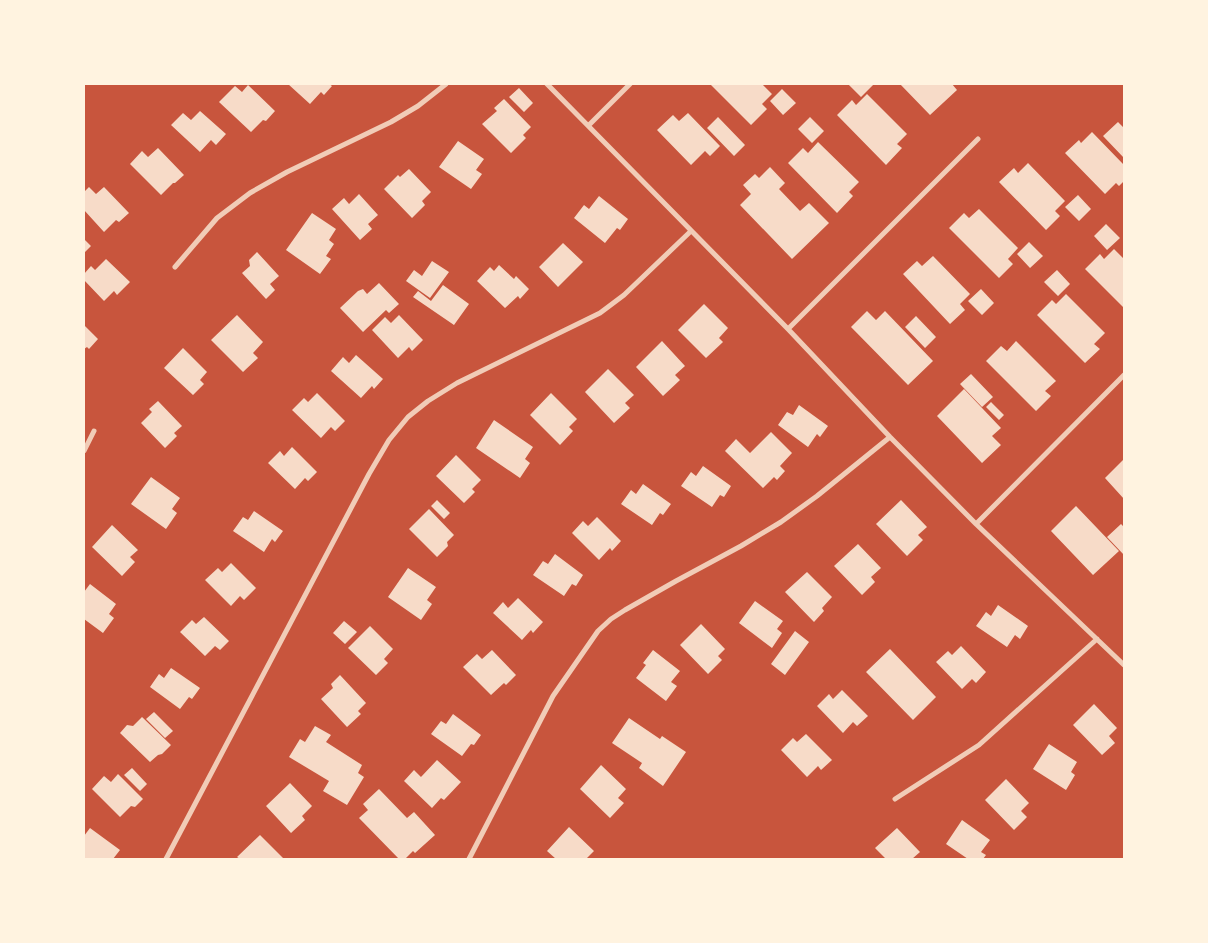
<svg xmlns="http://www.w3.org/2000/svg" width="1208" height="943" viewBox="0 0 1208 943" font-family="Overpass,sans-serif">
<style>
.building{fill:#f7dbc8}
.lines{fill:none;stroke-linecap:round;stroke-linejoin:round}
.minor{stroke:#f1ccb7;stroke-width:5}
</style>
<rect width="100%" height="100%" fill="#c8553d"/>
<!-- building -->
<path class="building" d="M288,84H329L332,86L324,95L321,92L310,104Z
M710,84H762L772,94L762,104L767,109L751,125Z
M848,84H874L861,97Z
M900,84H952L957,90L930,115Z
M248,85L275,111L266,121L263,120L251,132L219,102L235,86L242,92Z
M519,88L533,103L524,112L509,97Z
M782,89L796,103L783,115L770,101Z
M867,94L907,134L897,144L902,148L886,165L837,115L852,100L856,105Z
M504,99L531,127L523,135L526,138L511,153L482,124L497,111L494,108Z
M200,111L226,134L216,145L211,140L200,152L171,125L183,113L191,120Z
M688,113L720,146L710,156L705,151L691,165L657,130L673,115L679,121Z
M718,117L745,145L734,156L707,128Z
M810,117L824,131L812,143L798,129Z
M1118,122L1124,128V158L1103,136Z
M1092,132L1124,165V181L1119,186L1116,183L1105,194L1065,153L1079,140L1081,143Z
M458,141L484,159L476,170L482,174L471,189L439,167Z
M818,142L859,182L849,192L853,196L837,213L788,163L803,148L808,153Z
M158,148L184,175L175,183H173L161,195L130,164L142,151L148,157Z
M1028,163L1065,201L1055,211L1060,216L1046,230L999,182L1014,168L1018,173Z
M770,167L785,183L779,189L800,211L809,203L829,223L792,259L740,205L751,194L743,185L755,174L759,178Z
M409,169L431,192L422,201L425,205L412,218L384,189L398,175L400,177Z
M89,187L96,194L104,187L129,213L119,222L116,220L104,232L84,210V192Z
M359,194L378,215L368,224L372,229L360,240L332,209L344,198L349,204Z
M1078,195L1091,209L1079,221L1065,207Z
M599,196L628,219L620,230L617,228L605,243L574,218L584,205L589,209Z
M979,209L1018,248L1008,259L1013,264L999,278L949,228L964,213L969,218Z
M312,213L336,229L329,240L334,244L326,256L331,259L320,274L286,250Z
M1106,224L1120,238L1107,250L1094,236Z
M84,239L91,246L84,253Z
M1029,242L1043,256L1030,268L1017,254Z
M563,243L583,262L558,287L539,267Z
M1114,249L1124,259V308L1085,269L1100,254L1104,259Z
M257,252L279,276L270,284L275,290L266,299L242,273L250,266L249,260Z
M933,256L970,294L960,304L965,310L950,324L903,274L917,261L922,266Z
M106,259L130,282L117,295L114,291L104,301L84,280V274L91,266L95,270Z
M432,261L449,272L430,298L406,281L414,270L422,276Z
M499,265L514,279L516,276L529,289L520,299L518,296L505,308L477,281L490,267L494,271Z
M1057,270L1070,284L1058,296L1044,282Z
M379,283L399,304L389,313L386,310L363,332L340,308L358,291L363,289L367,294Z
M443,285L469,304L454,325L413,297L418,291L431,301Z
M981,289L994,303L982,315L968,301Z
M1066,294L1105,333L1094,344L1100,349L1085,363L1037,315L1052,300L1056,304Z
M704,304L728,328L719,338L723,342L706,358L678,330Z
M867,311L876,320L885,311L933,361L908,385L851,327Z
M237,315L263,342L253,353L258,358L243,372L211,340Z
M399,315L423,340L412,351L409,347L398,358L372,330L385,317L391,323Z
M916,316L936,337L925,348L905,327Z
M84,325L98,339L89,349L87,347L84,349Z
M662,341L685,366L675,375L680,380L663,396L636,367Z
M1016,341L1056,381L1045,391L1051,396L1036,411L986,361L1001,346L1007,351Z
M183,348L207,372L200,380L204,384L193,395L164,368Z
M356,355L383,379L374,389L372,386L361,398L331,371L343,357L349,363Z
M608,369L634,395L625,403L630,408L614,423L585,392Z
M971,374L993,397L982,407L960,384Z
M964,389L1001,428L992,436L1001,445L982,463L937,416Z
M317,393L345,421L335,431L331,427L321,438L292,410L304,398L308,402Z
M551,393L577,419L569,427L573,431L560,445L530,415Z
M158,401L182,426L174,433L177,436L165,448L141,423L152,412L149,409Z
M991,402L1004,415L999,420L986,407Z
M799,405L828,426L820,437L817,434L808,447L778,425L787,412L793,415Z
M494,420L533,447L525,459L530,463L520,478L476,448Z
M771,432L792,453L780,466L785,471L777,480L774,477L763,488L725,451L736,439L750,453Z
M292,447L317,472L308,481L305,478L295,489L268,463L280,451L284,456Z
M456,455L481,480L472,489L475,492L464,503L436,476Z
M1124,459V499L1105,478Z
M703,466L731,486L724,497L720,495L712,507L681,486L691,472L696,476Z
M151,477L180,498L172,509L177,513L166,529L131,504Z
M643,484L671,504L663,515L660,513L652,525L621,504L631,490L636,494Z
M437,500L450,513L444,519L431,506Z
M901,500L927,527L918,535L923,540L907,556L876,524Z
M1076,506L1119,551L1093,575L1051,531Z
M429,509L454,535L447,542L448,546L437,557L409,529Z
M254,511L283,531L275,542L272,539L264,552L233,531L243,517L248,520Z
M597,517L621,541L612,551L610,548L599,560L572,533L583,521L588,526Z
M1121,524L1124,527V555L1107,537Z
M112,525L138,550L130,557L135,562L122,576L92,547Z
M858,544L881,568L871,577L875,582L862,595L834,566Z
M555,554L583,575L576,586L572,584L564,596L533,575L543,561L548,564Z
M231,563L256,588L244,600L240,596L231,606L205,580L218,568L222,572Z
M408,568L436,587L427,600L432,604L421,620L388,597Z
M807,572L832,597L822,608L824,611L814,622L785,592Z
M90,584L116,604L109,614L114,618L103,633L84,619V592Z
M518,598L543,622L533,633L531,630L522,640L493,613L503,602L508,608Z
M755,601L783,621L777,629L782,633L772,648L739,623Z
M998,605L1028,626L1020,639L1015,635L1007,647L976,626L986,612L991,616Z
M204,617L229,641L220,650L215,646L205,656L180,632L192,620L196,624Z
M344,621L357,632L345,644L333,633Z
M701,624L725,649L718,656L722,660L708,674L680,645Z
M370,626L393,649L384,659L388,663L376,675L348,648Z
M795,631L809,642L785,675L771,664Z
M961,646L986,672L976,683L972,679L962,689L936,662L948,651L952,655Z
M890,649L936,697L913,720L866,672Z
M492,650L516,675L506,685L504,683L491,695L463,667L477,654L482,659Z
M653,650L680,671L671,682L677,686L666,701L636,678L646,665L643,663Z
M171,668L200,688L192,699L189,697L180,709L150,687L159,674L164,678Z
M340,675L366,703L358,711L361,714L347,727L321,699L333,688L331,684Z
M842,690L868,716L857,726L853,722L843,733L817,706L829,694L833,699Z
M1094,704L1117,728L1109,736L1115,743L1102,755L1073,725Z
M154,712L173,731L165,738L146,719Z
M453,714L481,735L474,745L471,744L462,756L431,734L441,721L446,724Z
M142,717L171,745L162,754L158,755L150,762L120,733L127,725L133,726Z
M629,718L660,739L662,736L686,752L663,786L639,768L642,763L612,743Z
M315,726L331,735L326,742L362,765L358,773L364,777L347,805L323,791L329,781L289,757L300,739L305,742Z
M806,734L832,760L821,770L818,766L807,777L781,750L793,738L797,742Z
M1049,744L1077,762L1071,772L1075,775L1066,790L1033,769Z
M437,760L461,782L444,800L441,798L432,808L404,781L414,770L421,777Z
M601,765L626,789L618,798L624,803L610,818L580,789Z
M132,768L147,784L140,791L124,775Z
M118,774L143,799L135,807L131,806L120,817L92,789L104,776L111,782Z
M1006,779L1029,803L1021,811L1027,817L1014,830L985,800Z
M290,783L312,806L302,816L305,820L291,833L266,806Z
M379,789L407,818L414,812L435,835L415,853L413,851L405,859H399L359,818L368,810L363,804Z
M962,820L990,840L981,852L986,855L983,859H968L946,844Z
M569,827L594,851L586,859H556L547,851Z
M90,828L120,850L113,859H84V836Z
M897,828L920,852L912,859H886L875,848Z
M260,835L284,859H240L237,857Z"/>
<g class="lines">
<!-- minor -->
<path class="minor" d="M547,84L788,329L890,437L976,524L1124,665
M589,125L630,84
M175,267L217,218L250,193L287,172L391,122L418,106L446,84
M788,329L978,139
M84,451L94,431
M976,524L1124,375
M895,799L979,745L1097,639
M166,859L369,474L389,440L408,417L428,401L457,383L600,313L624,295L691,231
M469,859L553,696L598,631L611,619L625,610L676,581L741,546L781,522L817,496L890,437"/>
</g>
<!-- border -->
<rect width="1208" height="943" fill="none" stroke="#fff3e0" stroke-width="170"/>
</svg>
